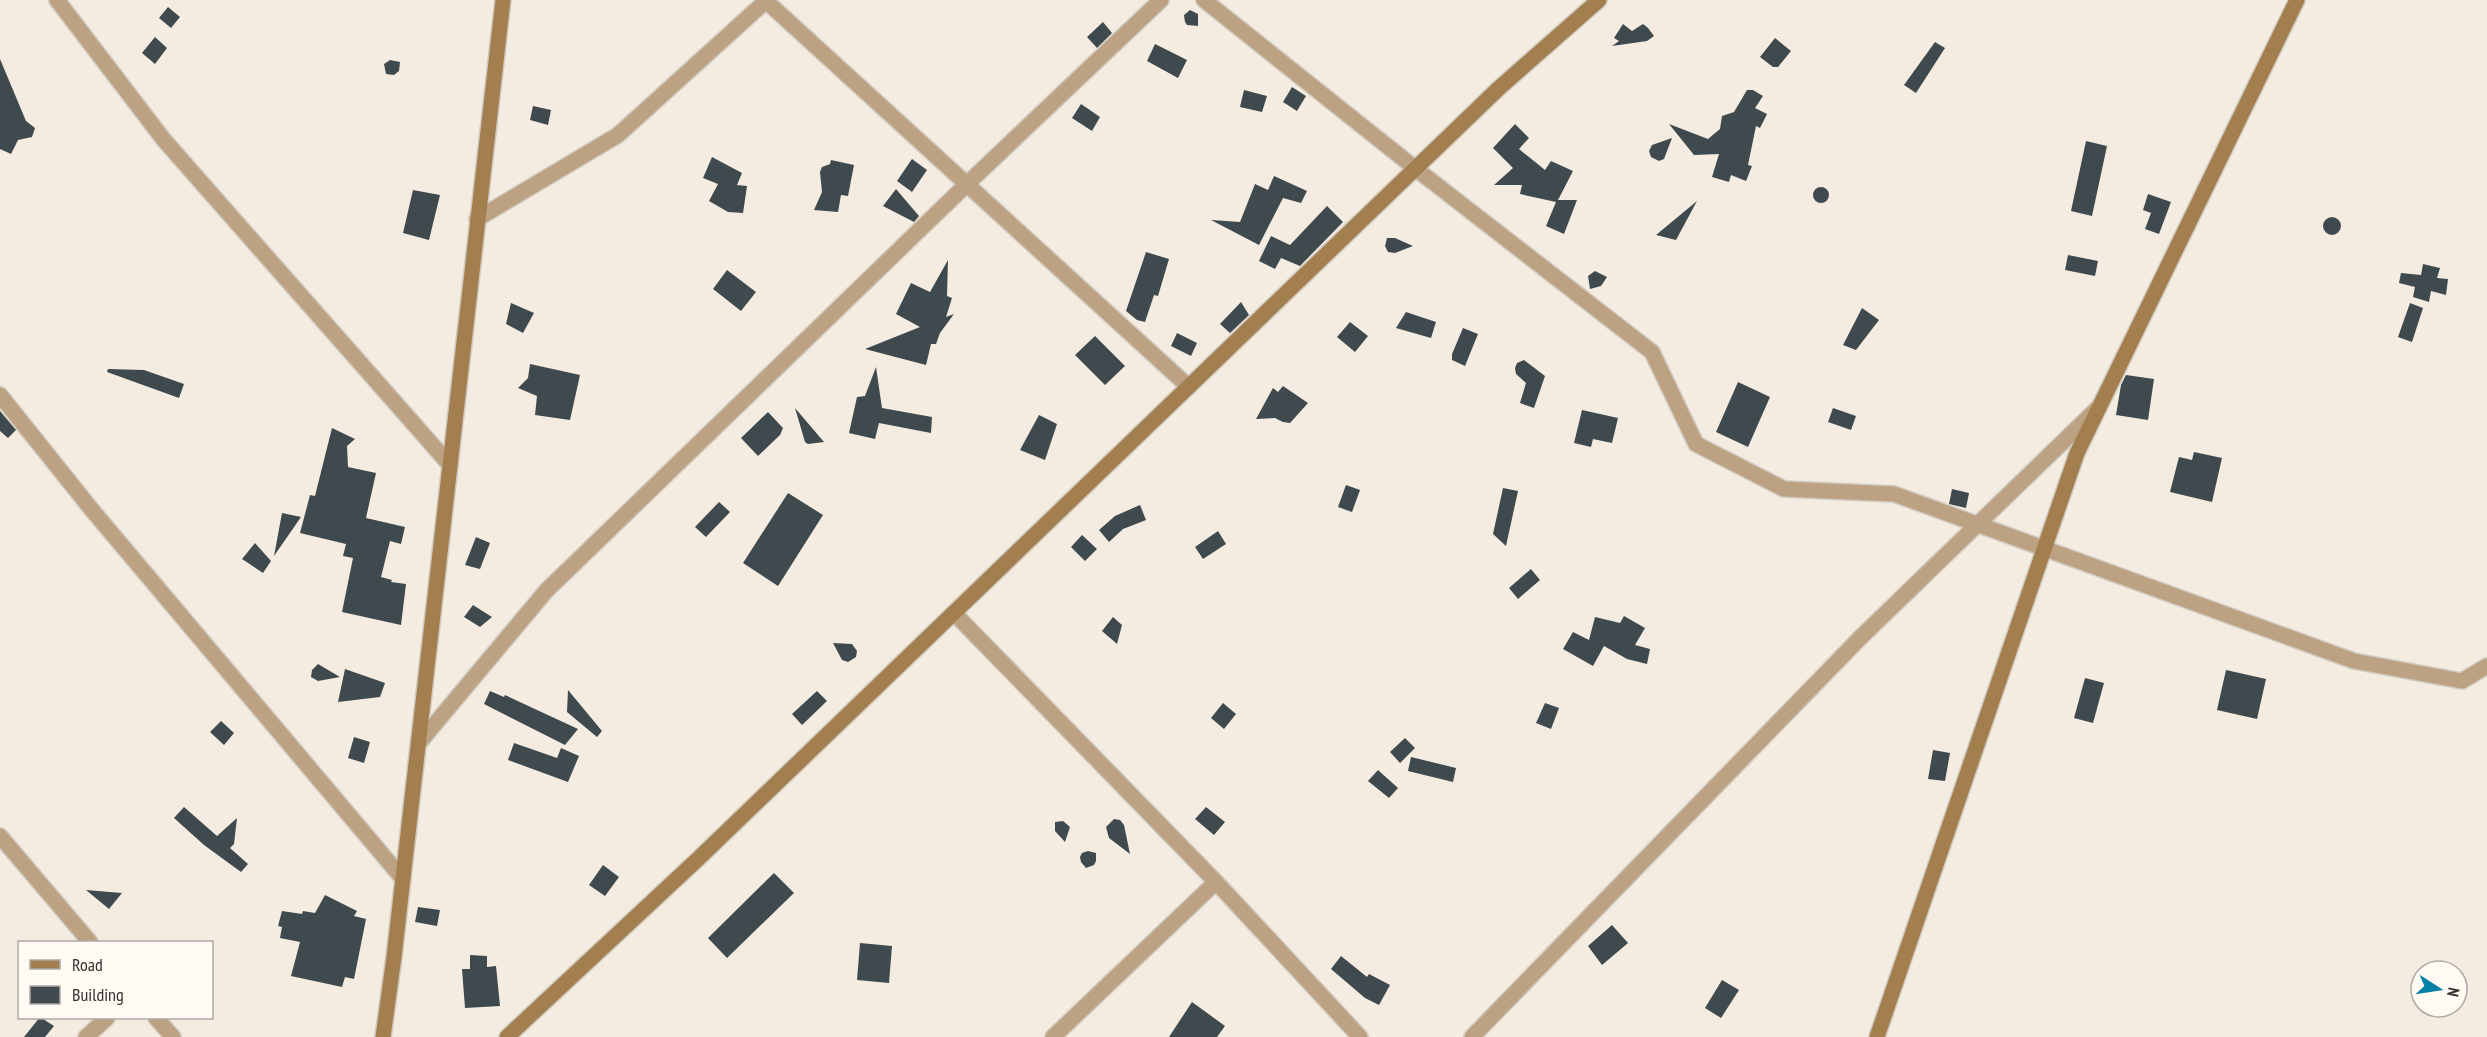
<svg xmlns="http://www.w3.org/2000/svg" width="2487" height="1037" viewBox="0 0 2487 1037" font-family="'PT Sans Narrow',sans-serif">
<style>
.building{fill:#3f4a4f}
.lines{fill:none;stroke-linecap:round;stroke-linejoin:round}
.street-casing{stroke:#d1cac0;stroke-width:18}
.secondary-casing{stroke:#d1cac0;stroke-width:18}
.street{stroke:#bca283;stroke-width:15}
.secondary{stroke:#a37e4e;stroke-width:15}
</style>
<rect width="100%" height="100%" fill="#f4ece1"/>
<!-- building -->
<path class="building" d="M168,7L180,17L171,28L159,18Z
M1190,10L1198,14V26L1187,25L1185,22L1184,15Z
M1103,22L1112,33L1097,48L1087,37Z
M1623,24L1632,31L1643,24L1648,28L1654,36L1647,41L1612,46L1619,41L1614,38Z
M155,37L167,48L155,64L142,53Z
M1775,38L1791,51L1778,67H1773L1760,57Z
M1935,42L1945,48L1916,93L1904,85Z
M1155,44L1187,60L1178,78L1147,61Z
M0,59L26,121L35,128L32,137L18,140L11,154L0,149Z
M390,60L400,62L399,71L394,75L386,74L384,64Z
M1292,87L1306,96L1297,111L1283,102Z
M1244,90L1267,96L1262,112L1240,107Z
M1747,90H1753L1763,96L1755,108L1767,114L1760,128L1756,126L1748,165L1752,166L1746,181L1731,175L1729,182L1712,177L1719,154L1694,155L1669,124L1708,139L1720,129L1722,116L1734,112Z
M1081,104L1100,117L1092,131L1072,118Z
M533,106L551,110L548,125L530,120Z
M1515,124L1529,138L1519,149L1545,170L1551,161L1573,171L1558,200H1577L1564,234L1546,226L1556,202L1520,194L1522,185H1494L1513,168L1493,148Z
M1672,138L1664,159L1659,161L1651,157L1649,151L1652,145Z
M2086,141L2107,146L2092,216L2071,211Z
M712,157L742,173L737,185L747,186L743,213L728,212L709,201L718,184L703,178Z
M912,159L927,170L912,192L897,181Z
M831,160L854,165L848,196L841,195L838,212L814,210L822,192L820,172L822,167L830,164Z
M1274,176L1307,191L1301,203L1283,198L1259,245L1211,220L1240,222L1255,184L1268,190Z
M1813 195a8 8 0 1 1 16 0a8 8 0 1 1-16 0Z
M896,189L919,216L914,222L883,206Z
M413,190L440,195L429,240L403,233Z
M2148,194L2171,202L2159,234L2145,229L2151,213L2143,210Z
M1697,201L1676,240L1656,235Z
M1327,206L1343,222L1300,266L1281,258L1275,269L1259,261L1271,236L1290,245Z
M2323 226a9 9 0 1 1 18 0a9 9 0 1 1-18 0Z
M1387,238H1395L1413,246L1395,253L1388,252L1385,246Z
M1146,252L1169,259L1158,296L1154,295L1145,322L1137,320L1126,311Z
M2068,255L2098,261L2095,276L2065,270Z
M948,260L947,296L952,298L946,317L954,314L940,333L936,344H931L926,365L865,349L920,327L896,314L911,283L930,292Z
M2423,264L2440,268L2437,278L2448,279L2446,295L2431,291L2429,302L2413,297L2415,287L2399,283L2401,273L2421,275Z
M727,270L756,292L741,311L713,289Z
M1595,271L1607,277L1601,286L1590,289L1588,276Z
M1241,302L1249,315L1230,333L1220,324Z
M511,303L534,313L523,333L506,324Z
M2410,303L2423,308L2412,342L2398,337Z
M1862,308L1879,320L1856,350L1843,345Z
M1406,312L1436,322L1431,338L1396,328Z
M1350,322L1368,336L1355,352L1337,337Z
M1463,328L1478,334L1465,366L1452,360V354Z
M1177,333L1197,343L1191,356L1171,346Z
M1095,336L1125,366L1105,385L1075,355Z
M1524,360L1545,376L1534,408L1520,403L1526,383L1516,374L1515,368L1517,363Z
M530,364L580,375L570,420L535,415L537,396L518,388L528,378Z
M876,367L882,408L932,417L931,433L879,423L875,439L849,433L857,397L865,396Z
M108,369L144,370L184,384L179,398L107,372Z
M2126,375L2154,379L2148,420L2116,415L2121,385Z
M1738,382L1770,397L1748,447L1716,432Z
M1283,386L1308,403L1290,423L1283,422L1275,418L1256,419L1273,388L1278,392Z
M795,408L824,442L808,444L805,442Z
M1833,408L1856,416L1851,430L1828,422Z
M1582,410L1618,418L1612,443L1593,439L1591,447L1574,443Z
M0,411L16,430L8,438L0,431Z
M768,412L783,428L780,435L758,456L741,438Z
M1039,415L1057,424L1045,460L1020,450Z
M332,428L355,439L347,446L348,467L376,473L366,518L405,527L401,544L390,541L381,577L392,580L391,582L406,584L401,625L342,612L353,558L343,556L346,544L300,533L310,495L315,496Z
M2194,452L2222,458L2212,502L2170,492L2179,457L2192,460Z
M1346,485L1360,490L1352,512L1338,507Z
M1503,488L1518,491L1506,546L1493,534Z
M1952,489L1969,493L1966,508L1949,504Z
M788,493L823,515L778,586L743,563Z
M719,502L730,512L706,537L695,527Z
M1140,505L1146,520L1123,529L1109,542L1099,530L1115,516Z
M282,513L301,517L274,556Z
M1218,531L1226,544L1203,559L1195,547Z
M1082,535L1097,549L1085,561L1071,547Z
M476,537L490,543L480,569L465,565Z
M255,543L271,561L263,573L242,559Z
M1531,569L1540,580L1518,599L1509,588Z
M473,605L492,617L480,627L464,617Z
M1624,616L1645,628L1635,645L1650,649L1647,664L1627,659L1604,646L1593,666L1563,649L1573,632L1589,640L1595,617L1620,623Z
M1113,617L1122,625L1117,644L1102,631Z
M833,643L852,644L857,651L856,657L848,662L842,660Z
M318,664L340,677L318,681L311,677L312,670Z
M345,669L385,683L380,697L338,702Z
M2226,670L2266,679L2257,719L2217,710Z
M2085,678L2104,683L2093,723L2074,718Z
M568,690L602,731L597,737L567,712Z
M490,691L504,697L505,695L578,729L565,745L484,704Z
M817,691L827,701L802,725L792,714Z
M1223,703L1236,714L1224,729L1211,718Z
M1545,703L1559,708L1551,729L1536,723Z
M221,721L234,733L224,745L210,732Z
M354,737L370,742L364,763L348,758Z
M1405,738L1415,748L1400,763L1390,752Z
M514,743L557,758L561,748L579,756L568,782L508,760Z
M1933,750L1950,753L1945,781L1928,779Z
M1411,757L1456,768L1453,782L1408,771Z
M1378,770L1398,788L1389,798L1368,781Z
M184,807L217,836L237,818L234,844L230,848L248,864L241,872L204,845L174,818Z
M1206,807L1225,822L1214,835L1195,819Z
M1114,819L1120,820L1124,825L1130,854L1109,838L1106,827Z
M1063,821L1070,827L1065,842L1055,831V822Z
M1088,851L1096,853V861L1094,865L1086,868L1081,862L1080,857L1082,853Z
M603,865L619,877L605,896L589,885Z
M774,873L794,893L727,958L708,938Z
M86,890L122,893L109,909Z
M325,895L357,911L354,916L366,919L354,979L345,977L342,987L291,976L300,942L280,938L282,927L278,926L282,911L302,914L303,911L315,913Z
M418,907L440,910L437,926L415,922Z
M1612,925L1628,943L1602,965L1588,946Z
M860,943L892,946L889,983L857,980Z
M470,955L487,956V967L496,966L500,1006L465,1008L462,969H470Z
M1341,956L1367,977L1369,974L1390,985L1379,1005L1365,998L1331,969Z
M1722,980L1739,990L1721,1018L1705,1008Z
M1192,1002L1225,1026L1217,1037H1169Z
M40,1017L54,1026L45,1037H24Z"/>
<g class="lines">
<defs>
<path id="street" d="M57,0L164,140L450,465
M1204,0L1416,169L1652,352L1696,444L1784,489L1894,494L2354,661L2462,681L2487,666
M766,1L1189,387
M477,219L618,135L767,0
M0,395L92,510L403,879
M954,613L1216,882L1360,1037
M419,743L546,591L967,184L1161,0
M0,836L90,942
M156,1018L173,1037
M86,1037L107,1018
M1053,1037L1216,882
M1472,1037L1861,637L2099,407"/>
<path id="secondary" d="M383,1037L394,957L503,0
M507,1037L699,858L1498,89L1599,0
M1877,1037L2077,453L2297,0"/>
</defs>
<!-- street casing -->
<use href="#street" class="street-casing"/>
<!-- secondary casing -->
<use href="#secondary" class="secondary-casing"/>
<!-- street -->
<use href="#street" class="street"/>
<!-- secondary -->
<use href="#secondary" class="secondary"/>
</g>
<!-- legend -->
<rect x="18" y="941" width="195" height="78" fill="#fffaf3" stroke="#aea9a3" stroke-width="1.5"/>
<rect x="30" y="960" width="30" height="9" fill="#a37e4e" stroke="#aea9a3" stroke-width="1.5"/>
<text x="72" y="971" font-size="18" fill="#34302c">Road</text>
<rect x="30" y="986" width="30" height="18" fill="#3f4a4f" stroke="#aea9a3" stroke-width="1.5"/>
<text x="72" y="1001" font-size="18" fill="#34302c">Building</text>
<!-- north arrow -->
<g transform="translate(2439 989) rotate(102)"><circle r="28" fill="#fffaf3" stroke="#aea9a3" stroke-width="1.5"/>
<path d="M0-4.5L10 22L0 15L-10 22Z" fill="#0580a6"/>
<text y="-9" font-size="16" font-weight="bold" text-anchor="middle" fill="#34302c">N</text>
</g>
</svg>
